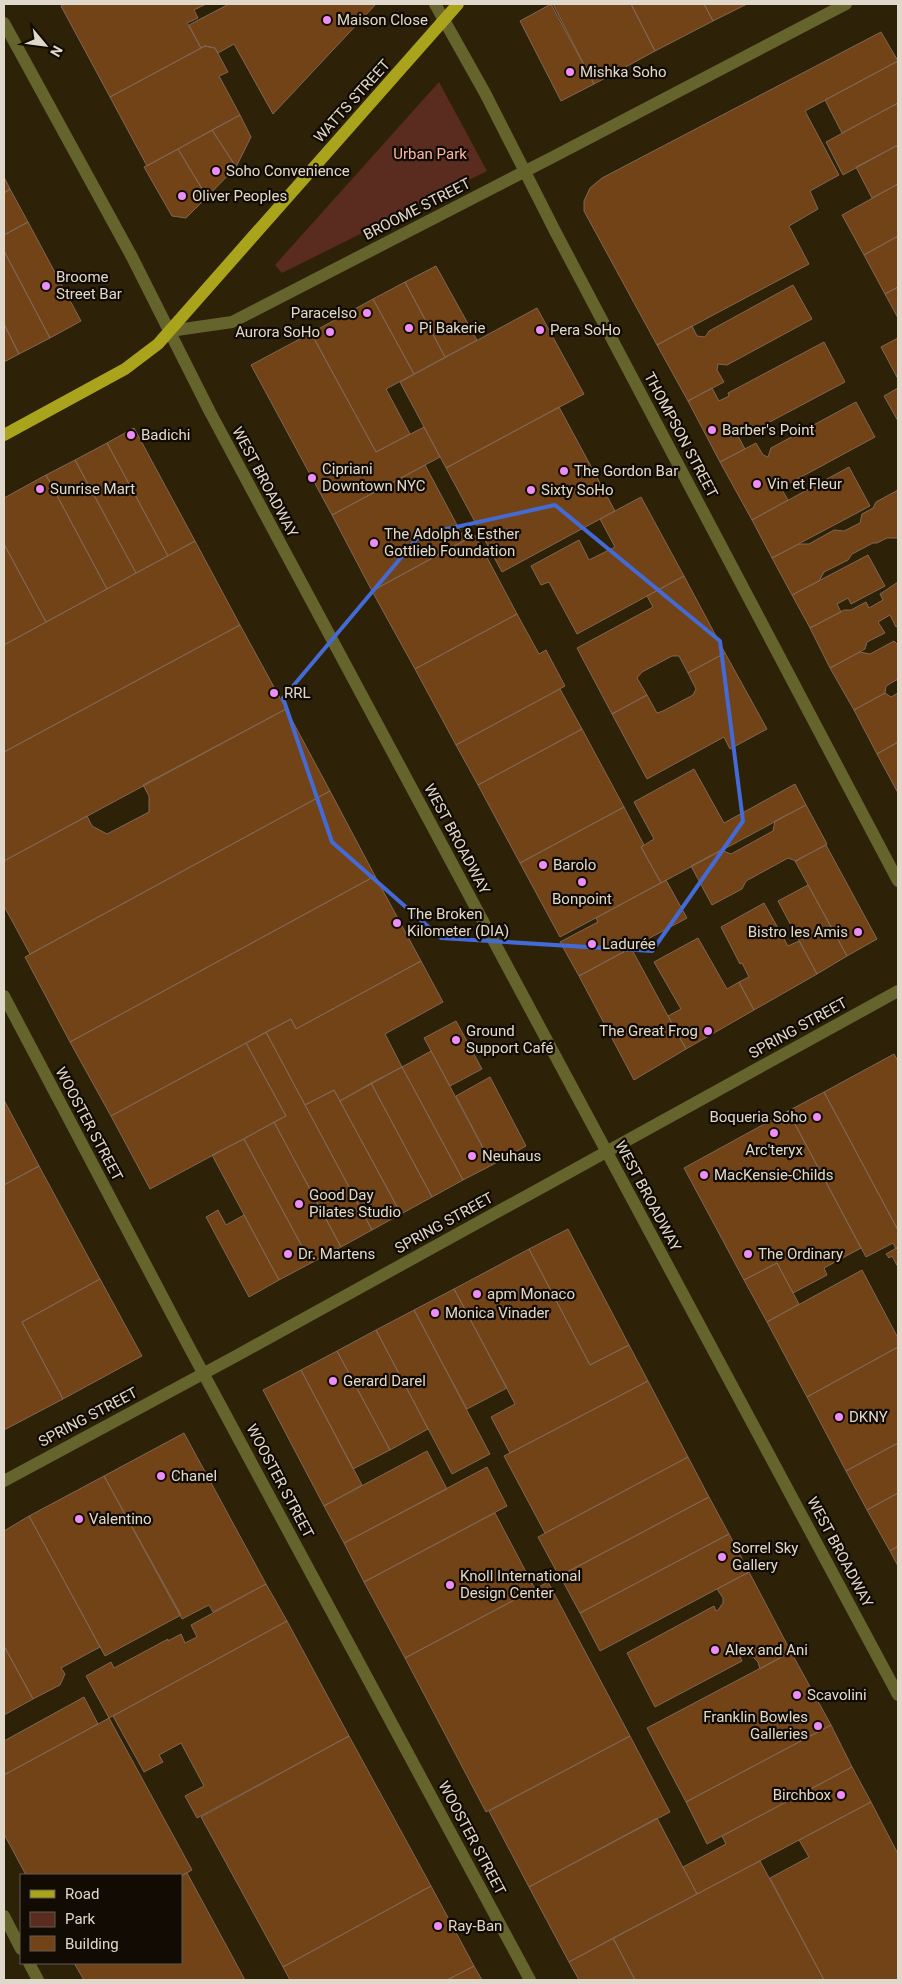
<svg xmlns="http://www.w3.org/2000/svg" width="902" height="1984" viewBox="0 0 902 1984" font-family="Roboto,sans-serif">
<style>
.green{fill:#5a2b1f}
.building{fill:#734318;stroke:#806754}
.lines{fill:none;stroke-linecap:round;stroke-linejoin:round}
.street{stroke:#66642d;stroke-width:12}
.primary{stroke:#aaa41d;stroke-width:12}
.marked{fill:none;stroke:#446ad5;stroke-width:4;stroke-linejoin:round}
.poi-dot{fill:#ee8cf8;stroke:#110b03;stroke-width:2}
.labels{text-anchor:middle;stroke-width:4.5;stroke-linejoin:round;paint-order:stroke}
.poi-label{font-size:15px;fill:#e0d8ca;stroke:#110b03;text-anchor:start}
.street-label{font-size:15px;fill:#e0d8ca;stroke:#110b03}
.park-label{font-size:15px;fill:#fab6a5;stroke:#110b03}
</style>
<rect width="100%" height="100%" fill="#2d2108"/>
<!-- green -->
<path class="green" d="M439,82L487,171L282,273L275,265Z"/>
<!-- building -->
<path class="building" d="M65,4H206L194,10L198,18L187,23L201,48L110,97L61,6Z
M229,4H376L273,114L234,44L218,53L215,48L205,46L201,48L189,25Z
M551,4L594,84L561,101L520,21Z
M553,4H631L655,51L594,84Z
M631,4H704L713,21L655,51Z
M704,4H747L713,21Z
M881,32L898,61L805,111L839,175L810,191L818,209L789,226L809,264L657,345L584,211V201L590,188L602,178Z
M205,46L215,48L228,72L219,76L240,115L147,166L110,97Z
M898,61V103L842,133L825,100Z
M898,103V145L843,175L826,142Z
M240,115L251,137L236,167L212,130Z
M212,130L236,167L207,197L178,149Z
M898,145V184L872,198L856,167Z
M178,149L207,197L186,218L172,216L144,167Z
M4,177L10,189L4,193Z
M898,184V236L864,255L842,215Z
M10,189L28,222L4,235V193Z
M28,222L81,321L50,338L4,251V235Z
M898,236V287L885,294L864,255Z
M4,251L50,338L19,354L4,324Z
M436,266L477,340L445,357L405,282Z
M405,282L445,357L414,374L373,299Z
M793,285L812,319L727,365L718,364L717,370L724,382L688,401L657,345L692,326L697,336L705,337L709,331Z
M898,287V318L885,294Z
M373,299L414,374L386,389L410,434L376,452L311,333Z
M537,308L584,394L446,468L400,382Z
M4,324L19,354L4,362Z
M311,333L376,452L424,427L440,457L332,515L251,365Z
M898,338V379L881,347Z
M824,342L845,382L749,433L748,431L738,436L745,449L720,462L688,401L712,388L719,401L729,396L728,393Z
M898,388V421L884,396Z
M856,402L875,437L790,483L782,481L781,488L788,500L752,520L720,462L756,443L763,455L768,457L771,448Z
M559,407L615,511L502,572L446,468Z
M134,428L195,541L168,556L107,443Z
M107,443L168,556L136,573L75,460Z
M75,460L136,573L107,589L46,475Z
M425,465L465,540L372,591L332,515Z
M849,467L870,506L772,558L752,520Z
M46,475L107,589L46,622L4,544V498Z
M898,490V538H887L877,543H873L852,554L848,560L824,572L819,581L792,595L772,558L799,544H809L834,530L844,531L860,523L862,514L873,508L876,502Z
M641,497L684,576L577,634L549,582L541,585L531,566L579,540L589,560L615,547L600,519Z
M475,535L517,614L415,669L372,591Z
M195,541L240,625L4,752V645Z
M4,544L46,622L4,645Z
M868,555L885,586L851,604L848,598L837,604L841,612L810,628L792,595Z
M684,576L725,653L688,673L679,656H672L642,672L637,678L647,695L612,714L577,648L653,607L647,596Z
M898,582V626L896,627L890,615L878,622L885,633L867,642L865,649L830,668L810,628L844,610H851L866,602L869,608L883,600L880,594Z
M517,614L539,654L546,650L565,686L456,745L415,669Z
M240,625L286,709L4,861V752Z
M894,641L898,645V679L886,686L885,693L854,710L830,668L860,652L870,654Z
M725,653L767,729L730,749L724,737L647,779L612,714L647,695L657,713L663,711L693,695L696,689L688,673Z
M560,689L582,729L478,785L456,745Z
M885,693L891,697L898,693V742L877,754L854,710Z
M286,709L330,791L30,954L4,906V861L87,816L92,826L107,834L149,812V796L143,785Z
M582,729L624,807L520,863L478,785Z
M898,742V793L877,754Z
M694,769L724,823L795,784L806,805L661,883L641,847L654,839L634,802Z
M330,791L375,876L70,1042L25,957Z
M806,805L827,844L796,861L788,858L746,881L742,889L712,905L691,866L721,850L731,854L773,831L775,821Z
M624,807L644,845L641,847L661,883L560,937L520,863Z
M826,845L877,939L847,956L795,861Z
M375,876L421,961L296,1029L291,1019L111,1116L70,1042Z
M666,880L687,918L579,976L560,942L598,922L596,918Z
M808,885L847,956L817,974L778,901Z
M764,903L788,946L799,941L817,974L754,1010L739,982L749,977L742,963L740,964L721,927Z
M698,938L727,989L739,982L754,1010L686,1049L668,1016L681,1009L654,962Z
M631,948L686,1049L634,1080L579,976Z
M421,961L443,1002L385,1034L402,1067L340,1101L334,1090L305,1105L266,1032L291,1019L296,1029Z
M456,1021L482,1069L450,1086L424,1038Z
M266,1032L372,1230L341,1247L274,1122L286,1116L246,1043Z
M246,1043L286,1116L150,1189L111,1116Z
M431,1051L492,1165L463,1180L402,1067Z
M894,1054L898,1061V1230L824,1092Z
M402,1067L463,1180L432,1197L371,1083Z
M490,1077L526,1146L492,1165L456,1096Z
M371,1083L432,1197L401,1214L340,1101Z
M334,1090L401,1214L372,1230L305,1105Z
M824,1092L898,1230V1247L896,1249L893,1243L866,1257L788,1111Z
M4,1100L39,1166L4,1185Z
M788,1111L861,1248L824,1268L827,1275L793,1293L777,1263L744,1280L684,1168Z
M274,1122L341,1247L311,1263L244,1139Z
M244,1139L311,1263L279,1280L212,1155Z
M39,1166L100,1279L22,1322L63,1399L4,1430V1185Z
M218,1210L226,1225L244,1215L279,1280L249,1297L206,1217Z
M568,1229L629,1345L590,1365L529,1249Z
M898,1247V1267L892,1256L889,1258L886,1254Z
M529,1249L590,1365L629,1345L648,1381L510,1453L491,1417L515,1404L454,1289Z
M777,1263L799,1304L767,1322L744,1280Z
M862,1270L898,1338V1347L807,1397L767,1322Z
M100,1279L142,1356L63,1399L22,1322Z
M454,1289L507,1388L467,1409L414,1310Z
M414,1310L490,1454L452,1474L376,1330Z
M376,1330L428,1429L390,1450L337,1351Z
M898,1347V1443L846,1471L807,1397Z
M337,1351L390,1450L353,1469L301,1370Z
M301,1370L362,1485L324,1506L263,1390Z
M648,1381L688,1457L545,1533L504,1456Z
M184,1433L266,1584L213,1612L209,1605L182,1619L104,1476Z
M898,1443V1493L867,1510L846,1471Z
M427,1451L447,1489L344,1543L324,1506Z
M688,1457L709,1497L559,1576L538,1537Z
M487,1467L507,1506L364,1582L344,1543Z
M104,1476L181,1615L105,1656L29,1516Z
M898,1493V1546L890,1551L867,1510Z
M709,1497L729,1534L580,1613L560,1576Z
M495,1513L535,1589L405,1658L364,1582Z
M29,1516L100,1647L61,1668L65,1674L60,1685L33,1699L4,1646V1531Z
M729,1534L749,1572L600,1651L580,1613Z
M898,1546V1566L890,1551Z
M749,1572L791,1652L760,1669L758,1662L753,1657L746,1656L740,1657L742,1661L655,1707L627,1653L714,1606L716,1611L718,1610L723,1603V1598L717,1589Z
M548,1582L630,1736L486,1812L405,1658Z
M266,1584L287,1621L109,1718L86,1676L111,1662L114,1668L168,1639V1641L181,1634L185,1643L197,1637L191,1625Z
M287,1621L349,1736L197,1818L185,1796L204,1786L181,1743L159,1755L163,1762L144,1772L113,1716Z
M4,1646L33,1699L4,1715Z
M791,1652L831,1725L686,1802L647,1728Z
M84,1697L98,1724L4,1775V1741Z
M109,1718L192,1870L181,1876L26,1875L4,1834V1775Z
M831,1725L852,1767L707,1844L686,1802Z
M349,1736L431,1886L283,1967L201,1817Z
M630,1736L670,1812L529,1887L489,1811Z
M852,1767L871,1802L697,1894L683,1867L726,1844L722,1836Z
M871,1802L898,1854V1980H824L770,1878L809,1857L799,1840Z
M657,1818L697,1894L569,1962L529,1887Z
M760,1861L824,1980H635L613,1938Z
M187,1873L245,1980H84L74,1963H181V1876Z
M431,1886L474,1966L447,1980H290L283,1967Z
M613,1938L635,1980H579L569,1962Z
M474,1966L482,1980H447Z"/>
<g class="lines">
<!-- street -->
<path class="street" d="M435,4L485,93L556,233L898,881
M4,23L132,257L210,412L898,1695
M170,331L232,322L551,158L846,4
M4,996L188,1345L530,1980
M4,1481L236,1356L898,991
M4,1916L21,1949
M29,1963L38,1980"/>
<!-- primary -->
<path class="primary" d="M4,435L125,369L158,344L458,4"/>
</g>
<!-- marked area -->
<path class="marked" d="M555,505L720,641L743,821L652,951L441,938L332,842L283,698L420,535Z"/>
<!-- markers -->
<g class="poi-dot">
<circle cx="327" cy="20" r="5"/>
<circle cx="570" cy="72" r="5"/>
<circle cx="216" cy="171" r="5"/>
<circle cx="182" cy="196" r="5"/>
<circle cx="46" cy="286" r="5"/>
<circle cx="367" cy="313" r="5"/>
<circle cx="409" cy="328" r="5"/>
<circle cx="540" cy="330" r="5"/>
<circle cx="330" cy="332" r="5"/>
<circle cx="712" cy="430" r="5"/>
<circle cx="131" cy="435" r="5"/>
<circle cx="564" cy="471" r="5"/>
<circle cx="312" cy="478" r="5"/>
<circle cx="757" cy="484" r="5"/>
<circle cx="40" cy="489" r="5"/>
<circle cx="531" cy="490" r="5"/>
<circle cx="374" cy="543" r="5"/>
<circle cx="274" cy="693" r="5"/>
<circle cx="543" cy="865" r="5"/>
<circle cx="582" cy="882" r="5"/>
<circle cx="397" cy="923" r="5"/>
<circle cx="858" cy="932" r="5"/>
<circle cx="592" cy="944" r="5"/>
<circle cx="708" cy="1031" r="5"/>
<circle cx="456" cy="1040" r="5"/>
<circle cx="817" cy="1117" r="5"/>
<circle cx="774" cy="1133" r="5"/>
<circle cx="472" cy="1156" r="5"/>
<circle cx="704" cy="1175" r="5"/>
<circle cx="299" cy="1204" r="5"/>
<circle cx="288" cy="1254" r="5"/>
<circle cx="748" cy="1254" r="5"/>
<circle cx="477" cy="1294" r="5"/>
<circle cx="435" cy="1313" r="5"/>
<circle cx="333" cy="1381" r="5"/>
<circle cx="839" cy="1417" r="5"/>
<circle cx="161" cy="1476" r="5"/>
<circle cx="79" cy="1519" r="5"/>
<circle cx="722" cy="1557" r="5"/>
<circle cx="450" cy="1585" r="5"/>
<circle cx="715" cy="1650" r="5"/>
<circle cx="797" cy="1695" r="5"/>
<circle cx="818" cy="1726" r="5"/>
<circle cx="841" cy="1795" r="5"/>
<circle cx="438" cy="1926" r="5"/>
</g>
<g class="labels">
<!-- poi labels -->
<g class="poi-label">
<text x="337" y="25">Maison Close</text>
<text x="580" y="77">Mishka Soho</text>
<text x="226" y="176">Soho Convenience</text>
<text x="192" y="201">Oliver Peoples</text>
<text x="56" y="282">Broome<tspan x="56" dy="17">Street Bar</tspan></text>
<text x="357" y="318" text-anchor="end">Paracelso</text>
<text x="419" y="333">Pi Bakerie</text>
<text x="550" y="335">Pera SoHo</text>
<text x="320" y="337" text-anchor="end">Aurora SoHo</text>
<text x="722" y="435">Barber's Point</text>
<text x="141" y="440">Badichi</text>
<text x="322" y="474">Cipriani<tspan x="322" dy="17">Downtown NYC</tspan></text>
<text x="574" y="476">The Gordon Bar</text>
<text x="767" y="489">Vin et Fleur</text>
<text x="50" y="494">Sunrise Mart</text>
<text x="541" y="495">Sixty SoHo</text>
<text x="384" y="539">The Adolph &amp; Esther<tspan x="384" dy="17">Gottlieb Foundation</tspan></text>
<text x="284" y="698">RRL</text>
<text x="553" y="870">Barolo</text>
<text x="582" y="904" text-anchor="middle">Bonpoint</text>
<text x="407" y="919">The Broken<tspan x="407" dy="17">Kilometer (DIA)</tspan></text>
<text x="848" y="937" text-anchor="end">Bistro les Amis</text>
<text x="602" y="949">Ladurée</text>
<text x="466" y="1036">Ground<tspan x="466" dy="17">Support Café</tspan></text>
<text x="698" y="1036" text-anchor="end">The Great Frog</text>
<text x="807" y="1122" text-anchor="end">Boqueria Soho</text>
<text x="774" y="1155" text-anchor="middle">Arc'teryx</text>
<text x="482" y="1161">Neuhaus</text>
<text x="714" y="1180">MacKensie-Childs</text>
<text x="309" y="1200">Good Day<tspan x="309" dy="17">Pilates Studio</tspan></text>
<text x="298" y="1259">Dr. Martens</text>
<text x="758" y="1259">The Ordinary</text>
<text x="487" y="1299">apm Monaco</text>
<text x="445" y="1318">Monica Vinader</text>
<text x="343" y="1386">Gerard Darel</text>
<text x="849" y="1422">DKNY</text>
<text x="171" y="1481">Chanel</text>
<text x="89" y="1524">Valentino</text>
<text x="732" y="1553">Sorrel Sky<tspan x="732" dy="17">Gallery</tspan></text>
<text x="460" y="1581">Knoll International<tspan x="460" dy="17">Design Center</tspan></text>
<text x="725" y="1655">Alex and Ani</text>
<text x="807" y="1700">Scavolini</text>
<text x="808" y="1722" text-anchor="end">Franklin Bowles<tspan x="808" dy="17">Galleries</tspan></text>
<text x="831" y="1800" text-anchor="end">Birchbox</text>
<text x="448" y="1931">Ray-Ban</text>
</g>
<!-- street labels -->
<g class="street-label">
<text transform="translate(352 101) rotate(-48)" y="5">WATTS STREET</text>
<text transform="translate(417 209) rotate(-27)" y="5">BROOME STREET</text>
<text transform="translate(681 435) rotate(62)" y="5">THOMPSON STREET</text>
<text transform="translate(265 482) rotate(62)" y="5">WEST BROADWAY</text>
<text transform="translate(457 839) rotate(62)" y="5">WEST BROADWAY</text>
<text transform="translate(798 1028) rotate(-29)" y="5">SPRING STREET</text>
<text transform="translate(89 1124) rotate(62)" y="5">WOOSTER STREET</text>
<text transform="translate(648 1196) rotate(62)" y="5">WEST BROADWAY</text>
<text transform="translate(444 1223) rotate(-29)" y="5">SPRING STREET</text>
<text transform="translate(88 1417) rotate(-28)" y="5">SPRING STREET</text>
<text transform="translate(280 1481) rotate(62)" y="5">WOOSTER STREET</text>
<text transform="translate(840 1552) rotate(62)" y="5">WEST BROADWAY</text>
<text transform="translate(472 1838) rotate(62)" y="5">WOOSTER STREET</text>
</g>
<!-- park labels -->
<g class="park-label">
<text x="430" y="159">Urban Park</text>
</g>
</g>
<!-- border -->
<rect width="902" height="1984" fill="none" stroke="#e0d8ca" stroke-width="10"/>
<!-- legend -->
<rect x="20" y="1874" width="162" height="90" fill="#110b03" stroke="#645d53"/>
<rect x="30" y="1890" width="25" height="8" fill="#aaa41d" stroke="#645d53"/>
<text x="65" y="1899" font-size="15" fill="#e0d8ca">Road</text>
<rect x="30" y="1912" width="25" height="15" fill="#5a2b1f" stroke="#645d53"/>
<text x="65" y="1924" font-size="15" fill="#e0d8ca">Park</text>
<rect x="30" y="1936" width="25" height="15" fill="#734318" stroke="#645d53"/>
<text x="65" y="1949" font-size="15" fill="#e0d8ca">Building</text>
<!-- north arrow -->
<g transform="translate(45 45) rotate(119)" stroke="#110b03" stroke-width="4" paint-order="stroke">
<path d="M0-4L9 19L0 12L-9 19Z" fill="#e0d8ca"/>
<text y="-8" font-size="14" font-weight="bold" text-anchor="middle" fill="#e0d8ca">N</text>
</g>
</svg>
